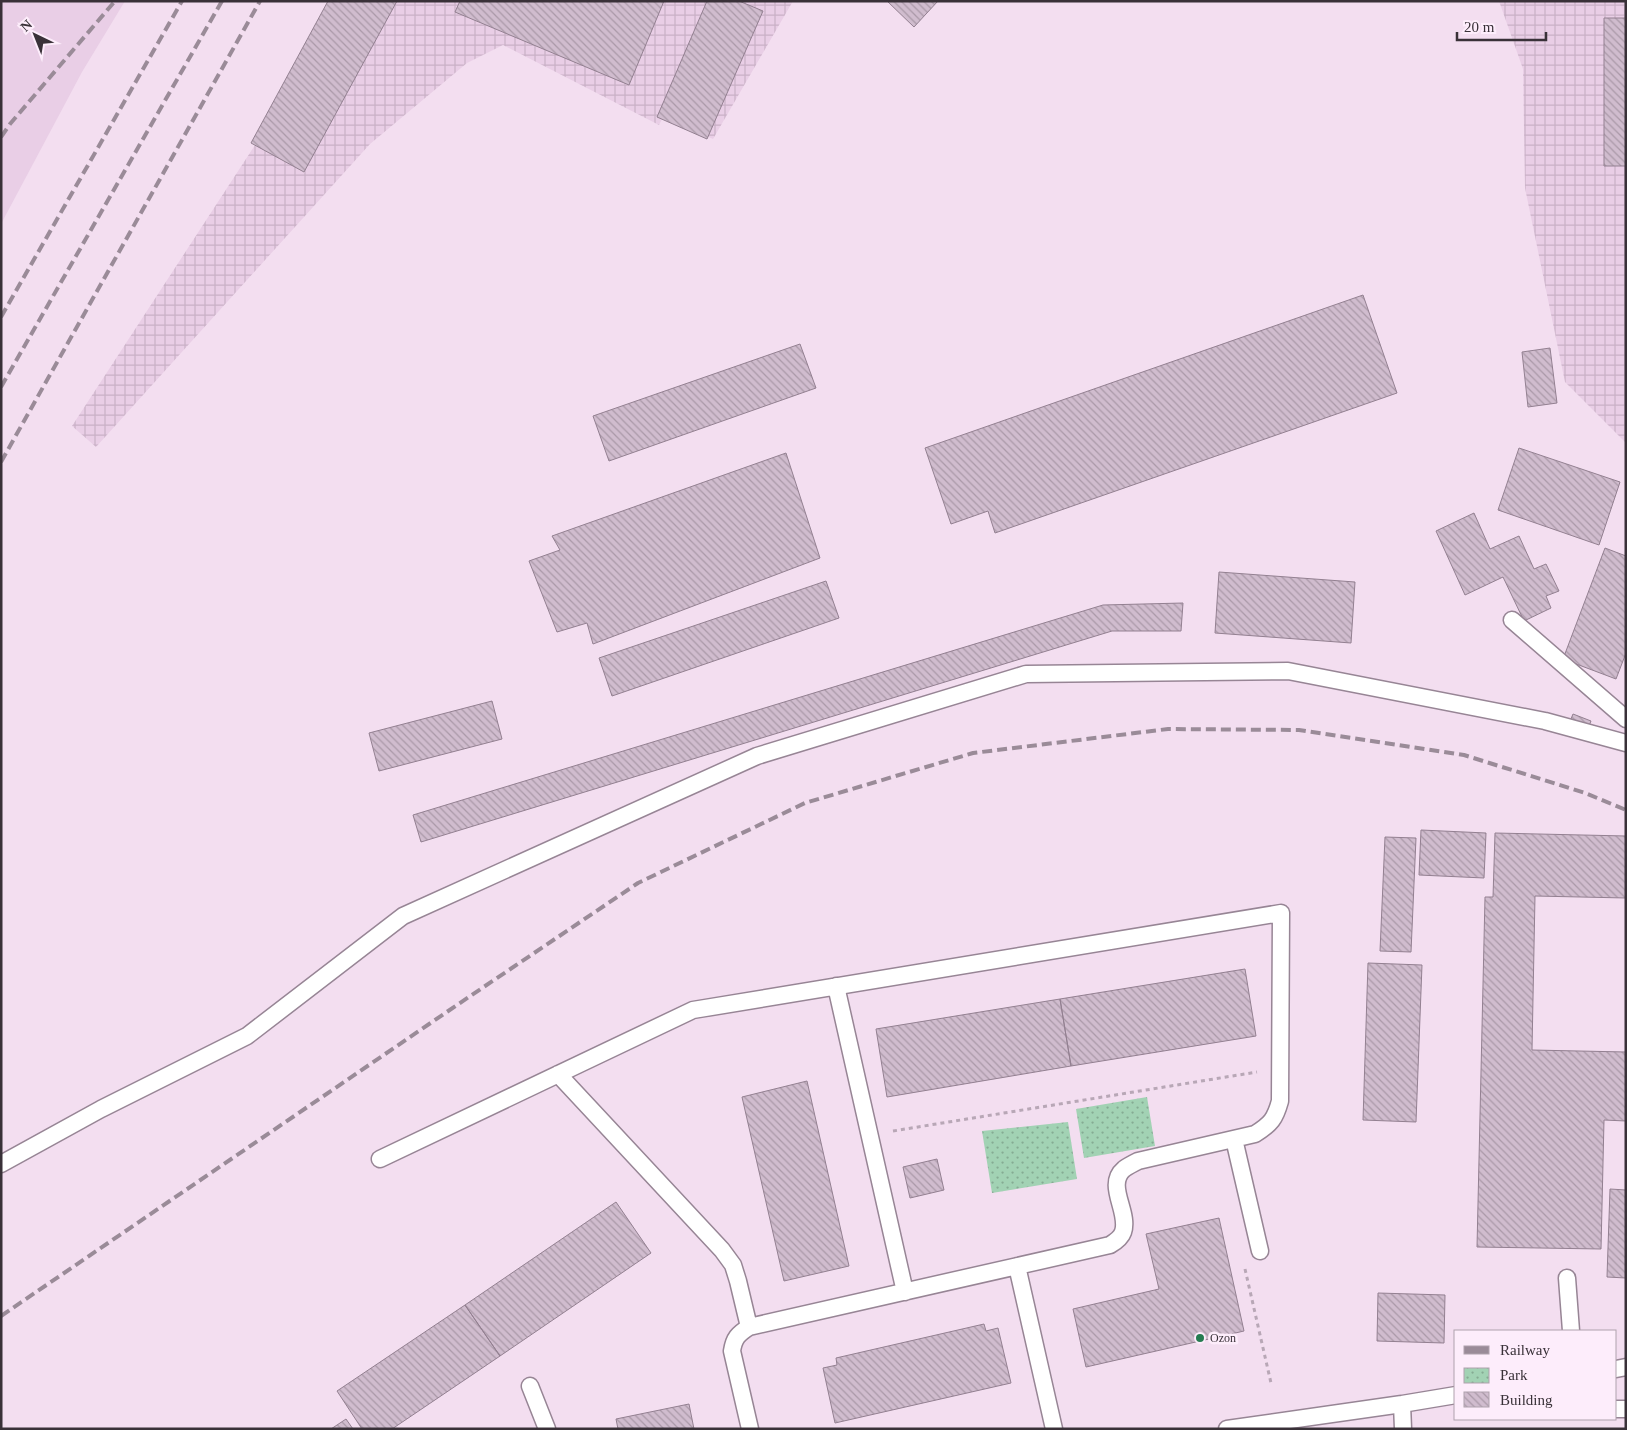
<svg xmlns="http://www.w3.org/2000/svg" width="1627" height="1430" viewBox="0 0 1627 1430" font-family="Georgia,serif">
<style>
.built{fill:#e9cee6}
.industrial{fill:url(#industrial-grid)}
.park{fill:url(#park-dots)}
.building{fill:url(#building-back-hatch);stroke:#938091}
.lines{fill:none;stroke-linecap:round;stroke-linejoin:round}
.lane-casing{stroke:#978595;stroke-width:19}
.path{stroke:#b8a7b6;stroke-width:3;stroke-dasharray:4 4;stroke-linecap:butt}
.lane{stroke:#fff;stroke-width:16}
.rail{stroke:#9a8b98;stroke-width:4;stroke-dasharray:10 5;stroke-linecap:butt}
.poi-dot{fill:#257c51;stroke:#fdedfb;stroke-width:2}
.labels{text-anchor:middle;stroke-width:5;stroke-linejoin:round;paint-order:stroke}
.poi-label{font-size:12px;fill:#393138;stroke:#fdedfb;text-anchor:start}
</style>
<defs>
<pattern id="industrial-grid" width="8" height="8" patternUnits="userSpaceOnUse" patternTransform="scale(1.25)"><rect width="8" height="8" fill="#e9cee6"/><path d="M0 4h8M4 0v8" fill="none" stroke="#c9b1c6"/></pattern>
<pattern id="park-dots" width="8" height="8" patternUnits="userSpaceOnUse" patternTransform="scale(1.25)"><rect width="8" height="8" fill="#a2d2b4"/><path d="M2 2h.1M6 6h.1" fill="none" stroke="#85ab93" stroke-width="1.8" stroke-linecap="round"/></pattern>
<pattern id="building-back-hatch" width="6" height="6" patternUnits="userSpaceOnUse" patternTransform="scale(1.25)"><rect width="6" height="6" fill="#d0bcce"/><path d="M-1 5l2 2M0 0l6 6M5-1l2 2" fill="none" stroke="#aa99a8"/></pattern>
</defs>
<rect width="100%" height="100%" fill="#f3def0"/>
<!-- built -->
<path class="built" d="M1,1H125L82,72L1,224Z"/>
<!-- industrial -->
<path class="industrial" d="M334,1H793L713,139L663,117L659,125L503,45L467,63L370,144L96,447L72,426L257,142Z
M1499,1H1626V443L1565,382L1525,188L1523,69Z"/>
<!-- park -->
<path class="park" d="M1147,1097L1155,1146L1084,1158L1076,1109Z
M1068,1122L1077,1179L992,1193L982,1131Z"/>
<!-- building -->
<path class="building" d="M328,1H397L304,172L251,143Z
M460,1H664L629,85L455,12Z
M707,1H739L763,11L707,139L657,117Z
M887,1H938L914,27Z
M1604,18H1626V166H1604Z
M1363,295L1397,393L995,533L988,511L951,524L925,448Z
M800,344L816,388L609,461L593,416Z
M1550,348L1557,403L1528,407L1522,352Z
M1519,448L1620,482L1599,545L1498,510Z
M786,453L820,558L593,644L587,623L557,632L529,561L560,550L552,536Z
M1474,513L1490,549L1519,536L1534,569L1546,564L1559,591L1546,596L1551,608L1524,621L1503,577L1465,595L1436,531Z
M1605,548L1626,556V653L1616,679L1563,659Z
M1219,572L1355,582L1351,643L1215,633Z
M826,581L839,618L612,696L599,658Z
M1183,603L1181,631H1112L421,842L413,815L1103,605Z
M492,701L502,739L379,771L369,733Z
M1573,714L1591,721L1584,738L1566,731Z
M1421,830L1486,833L1484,878L1419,875Z
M1495,833L1626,836V898L1535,896L1532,1050L1626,1052V1121L1604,1120L1601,1249L1477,1247L1485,897H1493Z
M1385,837L1416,838L1411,952L1380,951Z
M1368,963L1422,965L1416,1122L1363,1120Z
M1245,969L1256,1036L1071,1066L1060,999Z
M1060,999L1071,1066L887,1097L876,1029Z
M807,1081L849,1266L784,1281L742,1097Z
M937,1159L944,1190L910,1198L903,1167Z
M1610,1189L1626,1190V1278L1607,1277Z
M616,1202L651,1253L500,1356L465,1305Z
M1219,1218L1244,1331L1086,1367L1073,1309L1159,1289L1146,1234Z
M1378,1293L1445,1295L1444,1343L1377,1341Z
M465,1305L500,1356L392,1429H362L337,1391Z
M984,1324L986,1331L998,1328L1011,1383L835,1423L823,1368L837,1365L836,1358Z
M689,1404L694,1429H618L616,1419Z
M346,1419L353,1429H331Z"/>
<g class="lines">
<defs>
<path id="lane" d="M1512,620L1626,719
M836,986L905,1292
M558,1074L722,1250L733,1265L738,1281L749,1327
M1234,1139L1260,1251
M380,1159L693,1010L1281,913L1280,1101C1275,1119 1271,1124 1255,1134L1138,1161C1134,1163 1128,1166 1124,1169C1105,1185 1130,1212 1123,1232C1121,1238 1115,1242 1110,1245L749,1327C738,1334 734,1338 732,1351L750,1429
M1,1164L101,1109L247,1036L403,916L757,756L1026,674L1288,671L1545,721L1626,743
M1017,1266L1054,1429
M1567,1278L1571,1331
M1616,1369L1626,1367
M530,1386L547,1429
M1402,1404L1403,1429
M1616,1409H1626
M1227,1429L1402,1404L1456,1395"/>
</defs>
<!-- lane casing -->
<use href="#lane" class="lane-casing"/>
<!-- path -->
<path class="path" d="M893,1131L1257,1072
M1245,1269L1271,1383"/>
<!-- lane -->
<use href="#lane" class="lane"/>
<!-- rail -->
<path class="rail" d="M1,137L10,124L115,1
M1,317L182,1
M1,387L222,1
M1,462L260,1
M1,1316L457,1005L638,883L805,803L973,753L1168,729L1299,730L1464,755L1585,793L1626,810"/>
</g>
<!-- markers -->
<circle class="poi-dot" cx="1200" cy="1338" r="5"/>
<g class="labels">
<!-- poi labels -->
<g class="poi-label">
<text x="1210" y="1342">Ozon</text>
</g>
</g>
<!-- border -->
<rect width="1627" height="1430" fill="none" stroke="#393138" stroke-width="5"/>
<!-- legend -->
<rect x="1454" y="1330" width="162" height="90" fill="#fdedfb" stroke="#afa2ad"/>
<rect x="1464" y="1346" width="25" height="8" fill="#9a8b98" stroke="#afa2ad"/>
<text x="1500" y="1355" font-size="15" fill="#393138">Railway</text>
<rect x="1464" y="1368" width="25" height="15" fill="url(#park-dots)" stroke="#afa2ad"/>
<text x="1500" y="1380" font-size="15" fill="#393138">Park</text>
<rect x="1464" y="1392" width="25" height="15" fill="url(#building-back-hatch)" stroke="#afa2ad"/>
<text x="1500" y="1405" font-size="15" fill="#393138">Building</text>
<!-- north arrow -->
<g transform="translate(35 35) rotate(317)" stroke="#fdedfb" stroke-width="4" paint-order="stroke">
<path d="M0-4L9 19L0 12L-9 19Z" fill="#393138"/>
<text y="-8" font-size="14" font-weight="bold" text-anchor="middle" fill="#393138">N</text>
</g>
<!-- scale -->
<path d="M1457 32v8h89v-8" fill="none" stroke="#393138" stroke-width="2.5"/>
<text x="1464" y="32" font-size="15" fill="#393138" stroke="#fdedfb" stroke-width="4" paint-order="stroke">20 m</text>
</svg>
